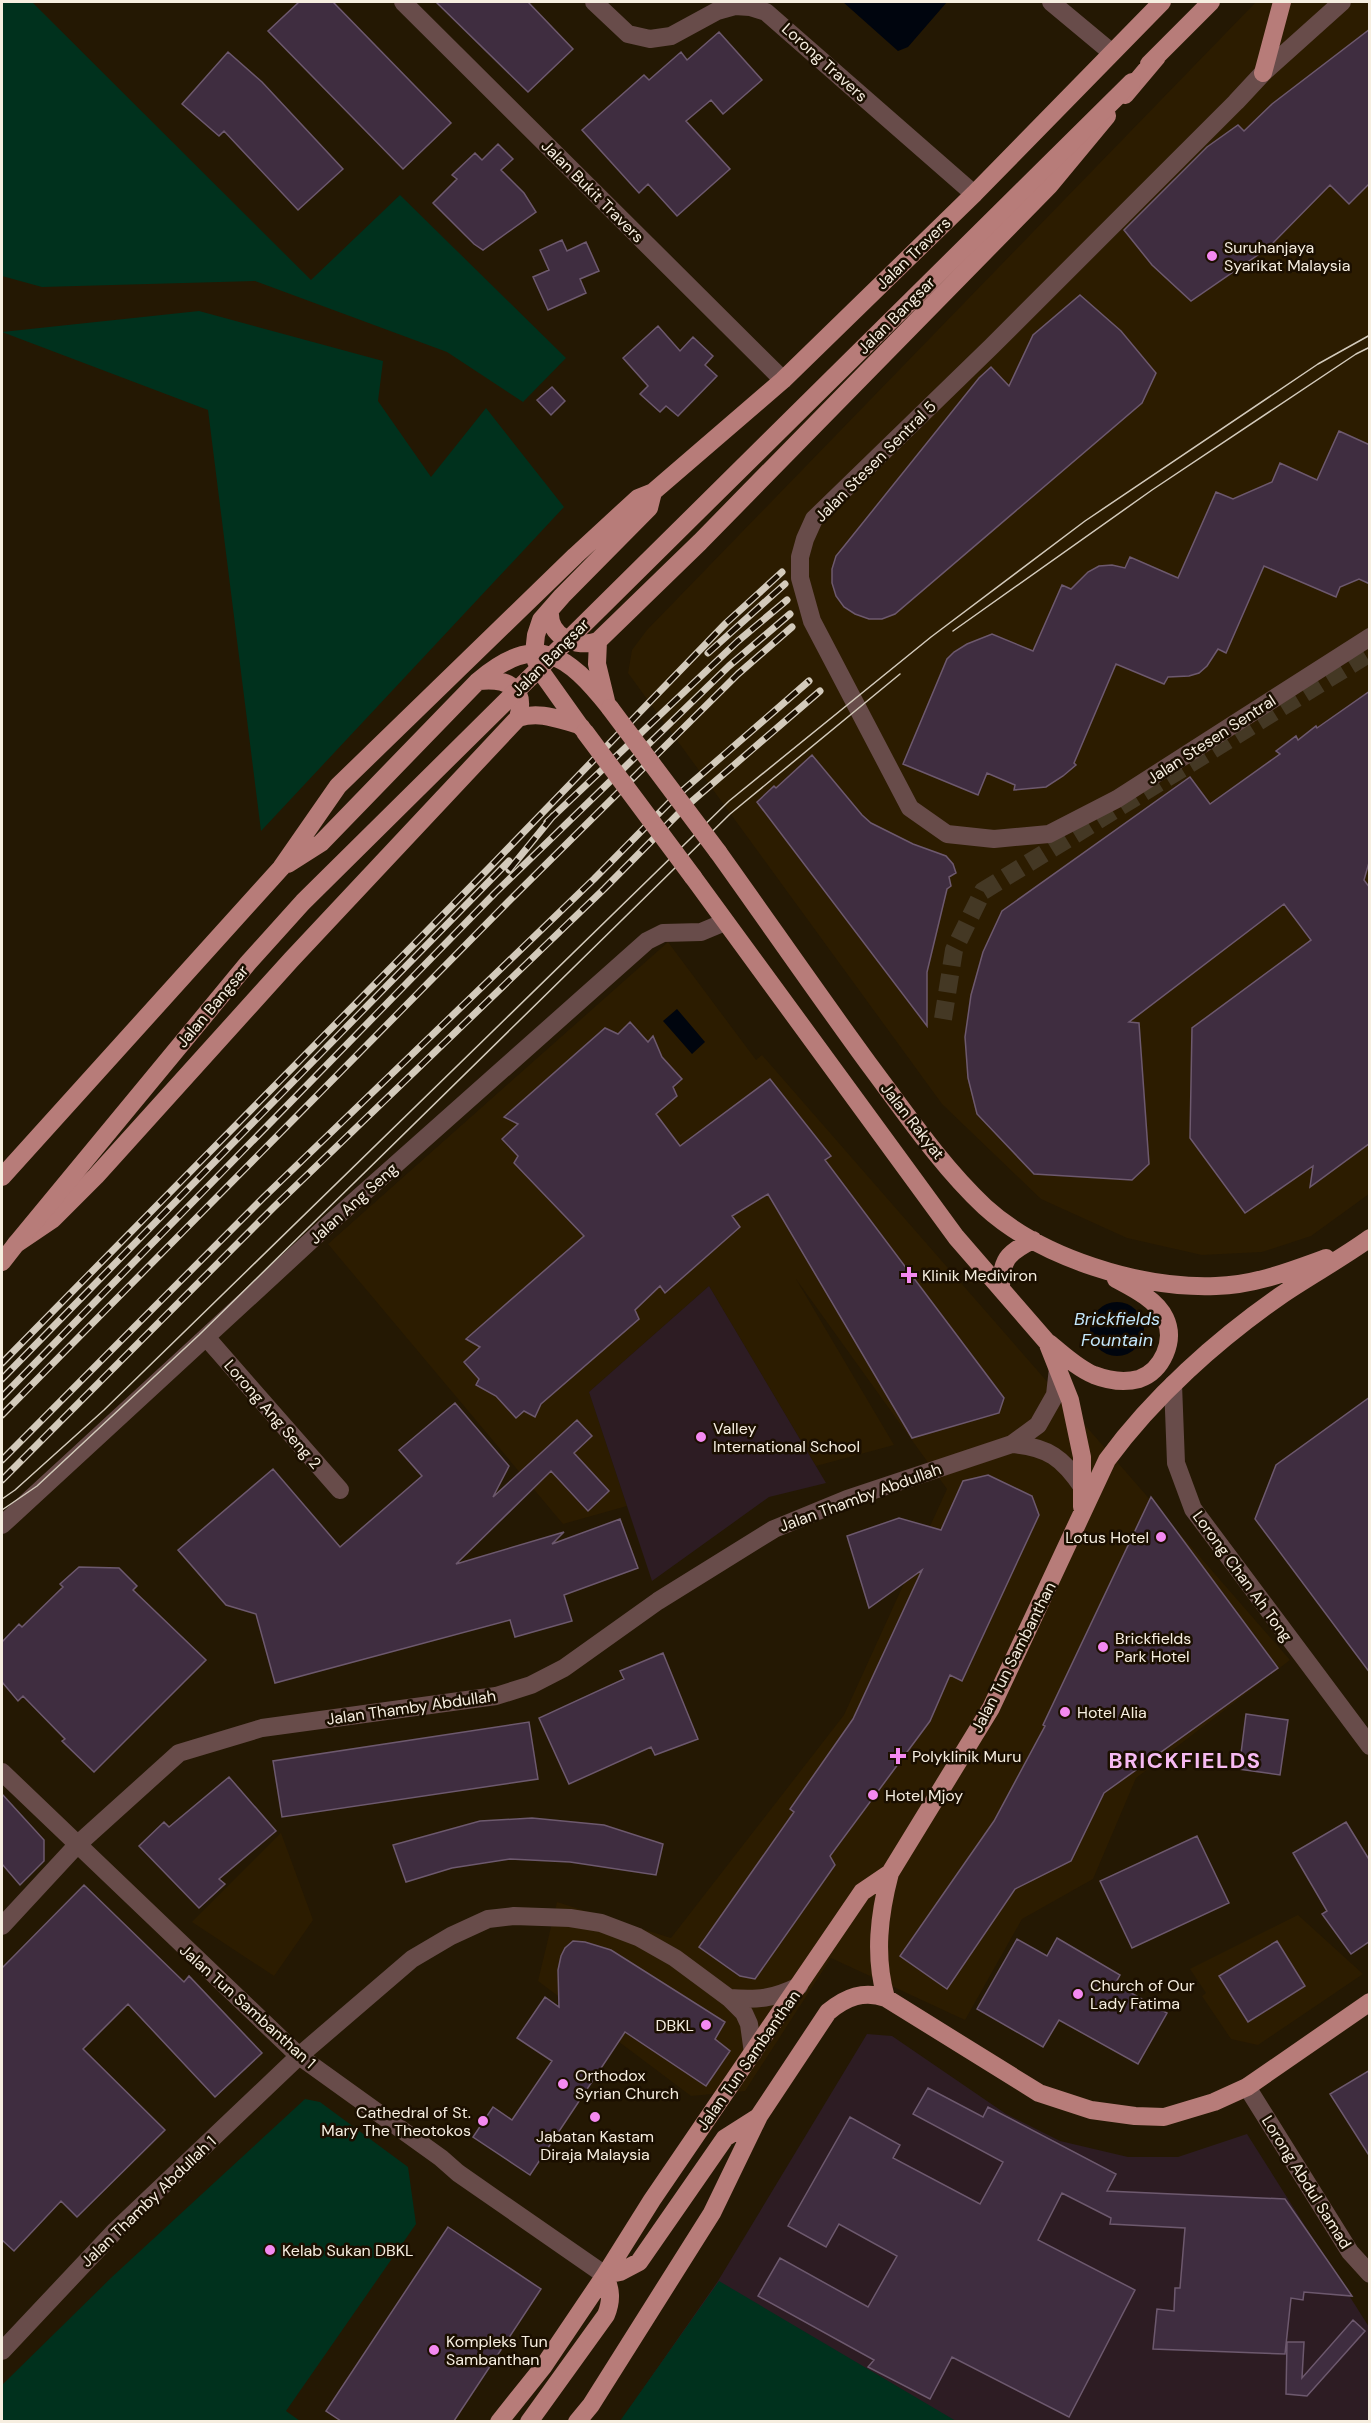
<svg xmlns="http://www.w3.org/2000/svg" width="1371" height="2423" viewBox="0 0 1371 2423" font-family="'DM Sans',sans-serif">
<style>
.built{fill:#2c1c00}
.education{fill:#2d1c23}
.green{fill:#00311d}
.water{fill:#00050e}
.building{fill:#3f2d40;stroke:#6d596e;stroke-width:1.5}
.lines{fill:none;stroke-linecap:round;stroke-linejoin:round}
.minor-tunnel{stroke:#443824;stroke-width:18;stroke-dasharray:18 9;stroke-linecap:butt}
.minor{stroke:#684c4a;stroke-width:18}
.major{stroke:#b77c79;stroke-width:18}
.tram{stroke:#d3cabb;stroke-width:1.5}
.rail-casing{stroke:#d3cabb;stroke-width:7}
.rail{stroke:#1b0f00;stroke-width:4.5;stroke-dasharray:14;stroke-linecap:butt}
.major-bridge{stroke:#b77c79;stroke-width:18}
.poi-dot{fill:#f489f0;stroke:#1b0f00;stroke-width:2}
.labels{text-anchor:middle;stroke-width:5;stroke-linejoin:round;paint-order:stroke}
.street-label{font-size:16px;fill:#f6eee0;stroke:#1b0f00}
.poi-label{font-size:16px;fill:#f6eee0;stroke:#1b0f00;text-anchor:start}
.water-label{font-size:18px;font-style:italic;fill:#c3e7fc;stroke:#1b0f00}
.district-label{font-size:22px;font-weight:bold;letter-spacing:1.5px;fill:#f6baf2;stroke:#1b0f00}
</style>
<rect width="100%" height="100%" fill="#241803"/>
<!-- built -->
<path class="built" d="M1256,2H1369V1194L1311,1236L1262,1252L1202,1255L1127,1238L1041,1199L942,1104L628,673L632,650L647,630Z
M668,942L756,1060L762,1055L1290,1660L1136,1778L1093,1879L1022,1919L965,2020L831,1958L745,2091L691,2096L538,1981L557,1902L671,1938L844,1715L947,1489L796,1279L894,1445L816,1466L709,1286L589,1392L627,1506L563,1524L328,1244Z
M281,1833L313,1920L274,1976L192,1922Z
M1298,1915L1363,1974L1258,2045L1231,2039L1202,1996L1206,1993L1190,1969Z"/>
<!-- education -->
<path class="education" d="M709,1286L826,1483L769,1497L652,1581L589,1392Z
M867,2034L892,2036L1006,2114L1060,2141L1128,2157H1178L1247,2134L1369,2327V2421L620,2422L718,2281Z"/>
<!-- green -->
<path class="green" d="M2,2H32L311,280L400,195L566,358L523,402L447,352L255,281L42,287L2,276Z
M199,311L383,361L378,401L431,477L486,408L564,507L261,831L208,410L2,332Z
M305,2099L320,2102L408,2167L416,2224L286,2411L300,2421H2V2385L113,2276Z
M719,2281L956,2421H620Z"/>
<!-- water -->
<path class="water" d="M843,2H947L908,47L898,51Z
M677,1009L705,1042L692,1054L663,1021Z
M1090 1329a27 27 0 1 1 54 0a27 27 0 1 1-54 0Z"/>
<!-- building -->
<path class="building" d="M299,2H333L451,123L403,169L268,31Z
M436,2H528L573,49L528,92Z
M1370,29V183L1349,204L1330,185L1268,248L1191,301L1152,265L1124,230L1207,147L1238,125L1244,131L1272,104Z
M719,32L762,80L723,114L711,100L686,121L730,169L677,216L648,184L639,193L582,130L644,75L649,80L681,52L687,60Z
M228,52L262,82L343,169L298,210L224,131L219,136L182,104Z
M498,144L513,159L501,170L524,193L536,212L483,250L474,244L433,203L457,179L452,175L475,153L482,160Z
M562,240L567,251L586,242L599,271L580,279L586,293L548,310L533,277L549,270L540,250Z
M1080,295L1121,331L1156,373L1142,403L895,614L882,619H869L855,614L844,607L836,596L832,583V569L836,556L845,545L979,378L991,367L1009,386L1033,335Z
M658,326L680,351L693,337L713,356L705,365L717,376L678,416L666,406L660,412L640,394L648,386L623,358Z
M552,387L565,401L551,415L537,400Z
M1339,431L1370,445V584L1359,579L1340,587L1336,597L1264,566L1226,653L1218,649L1207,666L1199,673L1189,676L1168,677L1164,684L1116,664L1074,763L1076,765L1063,776L1046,787L1014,790L1015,785L987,773L978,795L903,764L947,659L954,652L967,644L992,634L1033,651L1062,585L1071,589L1088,572L1099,566L1112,565L1125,568L1130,557L1178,578L1216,492L1233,499L1272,482L1280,463L1317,480Z
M1370,691V859L1364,880L1370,888V1143L1310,1187L1313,1166L1245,1213L1190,1138L1192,1028L1311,940L1284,904L1129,1022L1139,1023L1149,1164L1132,1180L1034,1174L977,1114L968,1078L965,1037L971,995L983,952L1002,911L1190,777L1210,804L1280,754L1276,751L1296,736L1298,740L1316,726L1317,728Z
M812,755L862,815L871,823L913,844L946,856L953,864L956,873L949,877L951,886L947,889L927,972V1026L757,802L774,786L776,788Z
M630,1022L648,1042L653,1036L662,1057L682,1079L673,1087L677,1096L656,1114L680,1146L770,1079L831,1156L825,1160L1004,1398L999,1413L912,1438L768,1194L732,1216L740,1227L665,1293L660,1286L635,1310L639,1319L541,1404L535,1417L524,1411L516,1418L496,1396L476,1385L479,1379L464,1362L480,1347L466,1339L584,1236L514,1163L518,1156L502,1139L518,1124L504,1117L605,1028L618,1034Z
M1370,1397V1673L1255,1519L1276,1465Z
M455,1403L509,1466L493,1497L577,1420L592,1436L574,1453L609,1491L588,1511L551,1471L456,1564L564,1532L552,1544L620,1519L638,1568L564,1595L572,1621L515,1637L510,1620L275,1683L256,1614L226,1605L178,1550L273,1469L340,1547L422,1476L399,1450Z
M988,1475L1032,1496L1039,1515L962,1681L950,1675L930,1721L830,1856L835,1865L755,1979L740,1976L699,1947L794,1812L790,1809L853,1719L922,1570L869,1608L847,1536L899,1518L941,1530L963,1481Z
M1151,1497L1278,1668L1104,1793L1071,1861L1015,1889L947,1989L900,1956L994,1821L1045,1726L1043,1725Z
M79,1567L119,1568L137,1586L133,1590L206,1660L94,1772L62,1741L65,1739L23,1696L18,1701L2,1682V1642L19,1624L22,1627L63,1587L60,1584Z
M663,1653L698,1739L655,1755L651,1747L569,1784L539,1718L624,1679L620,1671Z
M1246,1714L1288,1720L1280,1775L1239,1769Z
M529,1722L538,1779L282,1817L273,1761Z
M229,1777L276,1831L219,1879L225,1884L199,1908L139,1846L164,1822L169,1827Z
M2,1794L44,1840V1861L20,1885L2,1864Z
M532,1818L604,1825L663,1844L656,1875L570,1862L510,1859L452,1868L406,1882L393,1845L480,1821Z
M1346,1822L1370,1861V1941L1351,1954L1322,1914L1327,1911L1293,1853Z
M1197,1836L1229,1903L1132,1948L1100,1881Z
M84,1885L184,1982L189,1976L262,2053L215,2097L128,2004L83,2049L165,2130L77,2217L61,2201L14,2251L2,2240V1968Z
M1057,1938L1120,1975L1115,1984L1167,2013L1138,2064L1059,2020L1043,2047L977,2009L1017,1939L1047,1956Z
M573,1941L585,1942L611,1950L725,2022L715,2039L730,2051L706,2086L625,2032L530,2175L473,2137L493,2107L512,2120L552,2061L517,2038L545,1997L559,2007L558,1970L561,1956L565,1948Z
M1277,1941L1305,1986L1248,2022L1219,1976Z
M1370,2070V2157L1330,2094Z
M928,2088L983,2117L988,2107L1116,2174L1107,2191L1285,2199L1352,2296L1304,2292L1303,2300L1291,2298L1285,2354L1153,2349L1157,2309L1174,2311L1175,2288H1180L1185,2228L1110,2224L1111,2218L1062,2193L1038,2240L1135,2290L1069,2417L952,2357L930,2399L868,2367L874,2360L758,2296L780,2258L868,2307L897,2256L839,2224L826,2247L788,2226L850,2117L900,2145L893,2158L980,2204L1003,2162L913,2114Z
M448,2227L541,2289L454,2421H341L326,2411Z
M1353,2320L1365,2331L1307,2396L1286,2394L1287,2342H1304L1302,2378Z"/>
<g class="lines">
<!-- minor-tunnel -->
<path class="minor-tunnel" d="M943,1019L954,950L983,891L1370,653"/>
<!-- minor -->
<path class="minor" d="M403,2L783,380
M594,2L628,34L650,39L671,36L717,11L735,6L750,7L766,12L974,194
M1051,2L1111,52
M1342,2L1263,73L1236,102L992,346L814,519L805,539L800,557V578L812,621L910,808L947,834L994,839L1049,834L1117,799L1370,637
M206,1337L340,1490
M1173,1384L1176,1463L1193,1509L1370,1746
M1012,1444C1048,1447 1063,1458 1083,1488
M2,1525L331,1222L647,941L663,933L701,932L725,922
M2,1772L299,2056L441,2158L458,2173L605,2275
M2,1926L77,1845L179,1753L262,1728L496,1696L531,1685L564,1668L658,1601L774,1529L847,1499L1012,1444L1038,1425L1055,1395L1058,1368
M729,1998C759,2000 772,1999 799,1986
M1247,2087L1350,2252L1370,2274
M2,2351L115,2231L299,2056L412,1959L451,1936L488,1919L514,1916L570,1918L601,1923L638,1937L675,1958L729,1998L744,2013L749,2024L753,2053"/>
<!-- major -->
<path class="major" d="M1149,64L1211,2
M1263,73L1282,2
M1125,95L1157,57
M550,611C548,636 576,649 598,641L700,542L1049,186L1107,116
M598,641L597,664L606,701
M518,718C540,711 557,719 579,725L582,728
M579,725L542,673L536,661L534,653L536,635L541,620L562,596L649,508L653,492
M718,852C768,922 817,993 868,1063C904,1111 941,1166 985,1207C1041,1258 1141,1289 1216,1286C1255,1285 1290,1271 1326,1258
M288,864L321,843L478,681C537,631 567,654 610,708
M693,877L956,1237L1047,1342L1070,1400L1082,1457V1507
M2,1177L281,868L338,786L575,556L638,498L653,492L783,380L974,194L1162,2
M2,1262L16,1244L53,1219L96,1176L291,960L518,718C527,686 506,678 478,681
M1001,1289C1001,1260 1007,1253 1033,1240
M1049,1343C1063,1354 1077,1368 1094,1375C1107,1380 1124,1383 1139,1379C1162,1371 1176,1341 1165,1318C1157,1300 1133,1288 1116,1279
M886,1998C874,1956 879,1915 890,1873
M605,2275L620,2272L639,2262L725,2138L758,2117
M499,2422L543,2367L605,2275L652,2200L862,1892L890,1873L991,1708L1107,1460C1153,1397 1217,1340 1280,1296C1309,1276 1341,1259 1370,1238
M529,2422L606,2315C612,2300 611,2290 605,2275
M577,2422L591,2405L712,2213L759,2116L828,2012C846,1997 864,1990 886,1998L1039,2093L1091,2110L1135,2116L1164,2117L1214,2102L1247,2087L1370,2002"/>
<!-- tram -->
<path class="tram" d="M953,631L1152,490L1356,354L1370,347
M2,1499L15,1490L104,1410L729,801L931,637L1085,521L1318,364L1370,335
M2,1510L37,1486L199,1335L730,814L900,674"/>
<defs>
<path id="rail" d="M708,653L785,584
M547,822L738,641L787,600
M509,870L553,816
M2,1363L489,868L726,623L782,572
M2,1379L509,861
M2,1397L495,893L729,666L790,614
M2,1415L509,901L738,674L792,627
M2,1460L264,1197L594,879L673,799L809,681
M2,1480L274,1207L604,889L683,809L820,691"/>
</defs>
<!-- rail casing -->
<use href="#rail" class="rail-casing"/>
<!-- rail -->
<use href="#rail" class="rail"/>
<!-- major-bridge -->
<path class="major-bridge" d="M610,708L718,852
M585,732L693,877
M16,1244L248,963L303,902L1132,82"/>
</g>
<!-- markers -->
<g class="poi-dot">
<circle cx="1212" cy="256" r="6"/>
<path d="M906 1266h6v6h6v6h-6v6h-6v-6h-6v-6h6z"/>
<circle cx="701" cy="1437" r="6"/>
<circle cx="1161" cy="1537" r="6"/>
<circle cx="1103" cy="1647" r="6"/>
<circle cx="1065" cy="1712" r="6"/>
<path d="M895 1747h6v6h6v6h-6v6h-6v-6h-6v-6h6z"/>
<circle cx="873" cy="1795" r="6"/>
<circle cx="1078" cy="1994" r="6"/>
<circle cx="706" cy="2025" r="6"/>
<circle cx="563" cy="2084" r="6"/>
<circle cx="595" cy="2117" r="6"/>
<circle cx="483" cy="2121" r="6"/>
<circle cx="270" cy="2250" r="6"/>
<circle cx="434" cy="2350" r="6"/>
</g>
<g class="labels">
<!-- street labels -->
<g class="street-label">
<text transform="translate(825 62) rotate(42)" y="6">Lorong Travers</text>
<text transform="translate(593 191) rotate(45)" y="6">Jalan Bukit Travers</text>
<text transform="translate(913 253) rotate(-44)" y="6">Jalan Travers</text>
<text transform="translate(896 315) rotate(-45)" y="6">Jalan Bangsar</text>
<text transform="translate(875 461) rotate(-45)" y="6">Jalan Stesen Sentral 5</text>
<text transform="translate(550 657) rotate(-45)" y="6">Jalan Bangsar</text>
<text transform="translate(1211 739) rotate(-33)" y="6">Jalan Stesen Sentral</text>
<text transform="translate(212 1006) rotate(-50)" y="6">Jalan Bangsar</text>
<text transform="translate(913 1121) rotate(52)" y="6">Jalan Rakyat</text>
<text transform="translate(353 1203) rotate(-42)" y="6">Jalan Ang Seng</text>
<text transform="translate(273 1414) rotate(49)" y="6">Lorong Ang Seng 2</text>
<text transform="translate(860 1497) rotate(-20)" y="6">Jalan Thamby Abdullah</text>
<text transform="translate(1243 1576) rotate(54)" y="6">Lorong Chan Ah Tong</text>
<text transform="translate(1013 1657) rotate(-63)" y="6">Jalan Tun Sambanthan</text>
<text transform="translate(411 1707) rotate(-8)" y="6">Jalan Thamby Abdullah</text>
<text transform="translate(248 2006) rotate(42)" y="6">Jalan Tun Sambanthan 1</text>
<text transform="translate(748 2060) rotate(-55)" y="6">Jalan Tun Sambanthan</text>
<text transform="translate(1307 2182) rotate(58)" y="6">Lorong Abdul Samad</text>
<text transform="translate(148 2201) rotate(-44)" y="6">Jalan Thamby Abdullah 1</text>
</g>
<!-- poi labels -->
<g class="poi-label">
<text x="1224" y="253">Suruhanjaya<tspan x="1224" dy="18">Syarikat Malaysia</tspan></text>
<text x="922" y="1281">Klinik Mediviron</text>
<text x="713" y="1434">Valley<tspan x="713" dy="18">International School</tspan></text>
<text x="1149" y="1543" text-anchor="end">Lotus Hotel</text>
<text x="1115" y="1644">Brickfields<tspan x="1115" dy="18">Park Hotel</tspan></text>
<text x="1077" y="1718">Hotel Alia</text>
<text x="912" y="1762">Polyklinik Muru</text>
<text x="885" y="1801">Hotel Mjoy</text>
<text x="1090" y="1991">Church of Our<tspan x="1090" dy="18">Lady Fatima</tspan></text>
<text x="694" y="2031" text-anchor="end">DBKL</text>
<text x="575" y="2081">Orthodox<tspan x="575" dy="18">Syrian Church</tspan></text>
<text x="471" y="2118" text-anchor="end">Cathedral of St.<tspan x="471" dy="18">Mary The Theotokos</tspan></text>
<text x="595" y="2142" text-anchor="middle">Jabatan Kastam<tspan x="595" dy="18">Diraja Malaysia</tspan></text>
<text x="282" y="2256">Kelab Sukan DBKL</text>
<text x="446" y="2347">Kompleks Tun<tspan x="446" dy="18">Sambanthan</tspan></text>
</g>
<!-- water labels -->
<g class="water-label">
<text x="1117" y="1325">Brickfields<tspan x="1117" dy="21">Fountain</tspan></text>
</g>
<!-- district labels -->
<g class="district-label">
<text x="1185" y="1768">BRICKFIELDS</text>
</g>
</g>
<!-- border -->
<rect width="1371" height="2423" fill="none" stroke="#f6eee0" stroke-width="6"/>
</svg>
